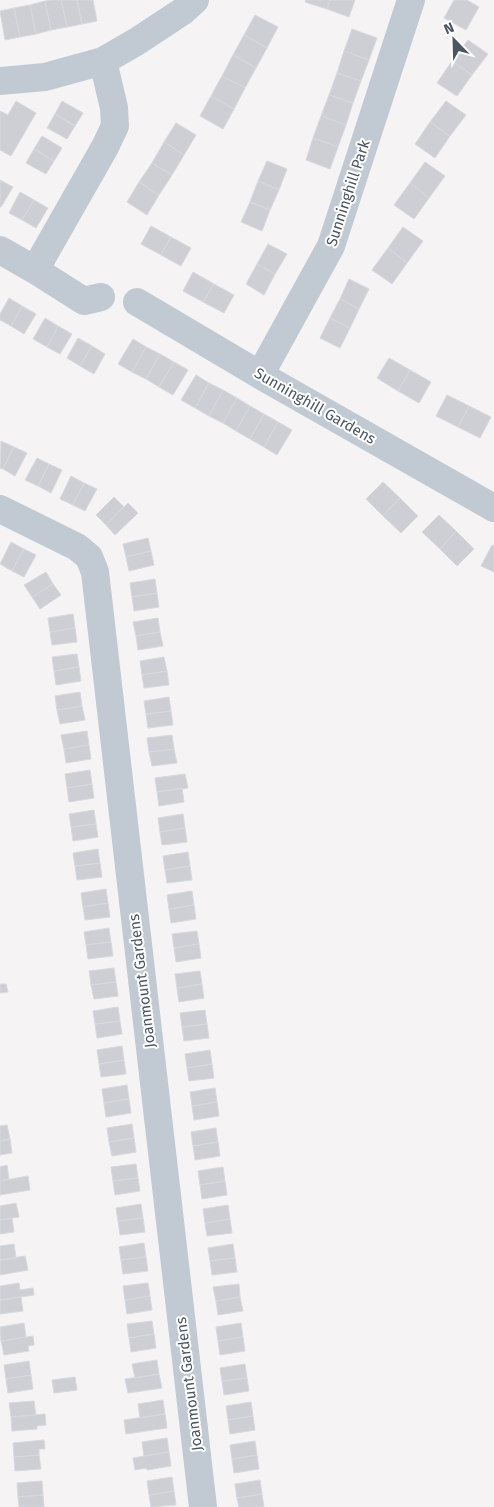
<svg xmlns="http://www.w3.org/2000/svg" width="494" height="1507" viewBox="0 0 494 1507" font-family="'Fira Sans',sans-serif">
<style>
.building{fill:#cdcfd5;stroke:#d7d9de}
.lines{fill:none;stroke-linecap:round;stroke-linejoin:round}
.minor{stroke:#c1cad2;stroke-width:28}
.labels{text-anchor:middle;stroke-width:4;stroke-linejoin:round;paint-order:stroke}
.street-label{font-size:15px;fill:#4a5661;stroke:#fff}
</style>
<rect width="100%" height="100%" fill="#f5f3f3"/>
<!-- building -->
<path class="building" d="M52,0H61L67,27L51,30L45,1Z
M61,0H77L82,24L67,27Z
M77,0H93L97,21L82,24Z
M306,0H330L327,9L305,2Z
M330,0H355L349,17L327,9Z
M454,0H467L479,7L466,30L444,18Z
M45,1L51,30L36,34L30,5Z
M30,5L36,34L20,37L14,8Z
M14,8L20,37L5,40L0,11Z
M255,15L278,27L267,48L244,35Z
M352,29L377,38L369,60L344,51Z
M244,35L267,48L256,68L233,55Z
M468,40L488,54L472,75L452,61Z
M344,51L369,60L361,81L337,73Z
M233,55L256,68L245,88L222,76Z
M452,61L472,75L457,96L437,83Z
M337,73L361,81L353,103L329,95Z
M222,76L245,88L234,109L211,96Z
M329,95L353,103L346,125L321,116Z
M211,96L234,109L223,129L200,116Z
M16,101L36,113L11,156L0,150V111L8,115Z
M62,101L83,113L75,126L55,114Z
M446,101L466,115L450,136L430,122Z
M55,114L75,126L67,139L47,128Z
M321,116L346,125L338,147L313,138Z
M430,122L450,136L435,158L415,144Z
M176,123L196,135L184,155L164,142Z
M42,136L62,148L54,161L34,149Z
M313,138L338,147L330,169L306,160Z
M164,142L184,155L172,175L152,163Z
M34,149L54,161L46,174L26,163Z
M267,161L287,169L279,190L258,181Z
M425,162L445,176L429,198L410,183Z
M152,163L172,175L159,195L139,182Z
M0,180L13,187L1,207H0Z
M258,181L279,190L270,210L250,202Z
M139,182L159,195L147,215L127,202Z
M410,183L429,198L414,219L394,205Z
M20,192L34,200L22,220L9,213Z
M34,200L48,208L36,228L22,220Z
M250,202L270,210L262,231L241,222Z
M151,226L171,237L161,255L141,244Z
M403,227L423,241L407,263L388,248Z
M171,237L191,248L181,266L161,255Z
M268,244L287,254L275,274L257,264Z
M388,248L407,263L392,284L372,270Z
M257,264L275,274L264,295L246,284Z
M193,272L214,284L203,302L183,291Z
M349,279L369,289L359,309L340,299Z
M214,284L234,295L224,313L203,302Z
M9,298L22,306L11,326L0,320V314Z
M340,299L359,309L350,328L330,318Z
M22,306L36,314L24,334L11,326Z
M45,318L58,326L47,347L33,339Z
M330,318L350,328L340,348L320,338Z
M58,326L72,334L60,354L47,347Z
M78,338L92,346L80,366L67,358Z
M133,339L146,347L132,372L118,364Z
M92,346L105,354L94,374L80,366Z
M146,347L160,354L146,379L132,372Z
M160,354L174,362L159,387L146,379Z
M389,358L410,370L398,391L377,378Z
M174,362L188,370L173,395L159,387Z
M410,370L431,382L419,403L398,391Z
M196,375L209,383L195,408L181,400Z
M209,383L223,390L209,416L195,408Z
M223,390L237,398L223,423L209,416Z
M447,395L469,406L458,427L436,416Z
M237,398L250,406L236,431L223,423Z
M250,406L264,414L250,439L236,431Z
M469,406L491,417L480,438L458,427Z
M264,414L278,422L264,447L250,439Z
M278,422L292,430L277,455L264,447Z
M1,441L14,447L3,469L0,468Z
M14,447L27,453L15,476L3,469Z
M37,458L49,464L38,486L25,480Z
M49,464L62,470L51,493L38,486Z
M71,476L84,483L73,505L60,499Z
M383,482L400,498L383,516L366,499Z
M84,483L97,489L85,511L73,505Z
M114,497L124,507L106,525L96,515Z
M400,498L418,516L401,533L383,516Z
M128,503L138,513L115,535L106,525Z
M439,515L456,531L440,549L422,532Z
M456,531L474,549L457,566L440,549Z
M148,538L151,551L126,557L123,544Z
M11,542L24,549L12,571L0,564Z
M492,545L494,546V572L481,566Z
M24,549L36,555L24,577L12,571Z
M151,551L154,565L129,571L126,557Z
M46,572L53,584L32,597L24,585Z
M155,579L157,593L132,597L130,583Z
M53,584L61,595L40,609L32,597Z
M157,593L159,607L134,611L132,597Z
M73,614L75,628L50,632L48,618Z
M158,618L160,632L136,636L133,622Z
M75,628L77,642L52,645L50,632Z
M160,632L163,646L138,650L136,636Z
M77,654L79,667L54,671L52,657Z
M164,657L167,671L142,675L140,661Z
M79,667L81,681L56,685L54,671Z
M167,671L169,685L144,688L142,675Z
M80,692L82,706L57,710L55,696Z
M169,697L171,711L146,714L144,701Z
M82,706L85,720L60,724L57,710Z
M171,711L173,725L148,728L146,714Z
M87,731L89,745L64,749L61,735Z
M172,735L174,749L149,752L147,738Z
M89,745L91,759L66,763L64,749Z
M174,749L177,763L152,766L149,752Z
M90,770L92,784L67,788L65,774Z
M185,774L188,788L157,792L155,778Z
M92,784L94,798L69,802L67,788Z
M182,788L184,802L159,806L157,792Z
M94,810L96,824L71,827L69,814Z
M183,814L185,828L160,832L158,818Z
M96,824L98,837L73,841L71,827Z
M185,828L187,842L162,845L160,832Z
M98,849L100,863L75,866L73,853Z
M188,852L190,866L165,870L163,856Z
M100,863L102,877L77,880L75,866Z
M190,866L192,880L167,883L165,870Z
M106,889L108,903L83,907L81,893Z
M192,891L194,905L169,909L167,895Z
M108,903L110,917L85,920L83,907Z
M194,905L196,919L171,923L169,909Z
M109,928L111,942L86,945L84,932Z
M197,931L199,944L174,948L172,934Z
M111,942L113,956L88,959L86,945Z
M199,944L201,958L176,962L174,948Z
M114,968L116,982L91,985L89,971Z
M200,971L202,984L177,988L175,974Z
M116,982L118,996L94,999L91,985Z
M0,984H6L8,992L0,993Z
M202,984L204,998L179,1002L177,988Z
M118,1007L120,1021L95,1024L93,1011Z
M205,1010L207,1024L182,1027L180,1013Z
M120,1021L122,1034L97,1038L95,1024Z
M207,1024L209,1038L184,1041L182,1027Z
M122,1046L124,1060L99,1064L97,1050Z
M210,1050L212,1064L187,1068L185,1054Z
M124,1060L126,1074L101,1077L99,1064Z
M212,1064L214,1078L189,1081L187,1068Z
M127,1085L129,1099L104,1103L102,1089Z
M215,1088L217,1102L192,1106L190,1092Z
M129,1099L131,1113L106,1117L104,1103Z
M217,1102L219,1116L194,1120L192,1106Z
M132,1124L134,1138L109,1142L107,1128Z
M7,1125L10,1139L0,1141V1126Z
M216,1128L218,1142L193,1146L191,1132Z
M134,1138L136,1152L112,1156L109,1142Z
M10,1139L12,1153L0,1155V1141Z
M218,1142L220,1156L195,1160L193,1146Z
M136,1164L138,1178L113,1181L111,1167Z
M7,1165L9,1179L0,1181V1167Z
M223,1167L225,1181L200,1185L198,1171Z
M28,1176L30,1190L0,1195V1181Z
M138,1178L140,1191L115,1195L113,1181Z
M225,1181L227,1195L202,1199L200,1185Z
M16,1203L19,1217L0,1220V1206Z
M141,1204L143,1218L118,1221L116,1208Z
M228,1205L230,1219L205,1223L203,1209Z
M12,1218L14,1232L0,1234V1220Z
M143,1218L145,1232L120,1235L118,1221Z
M230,1219L232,1233L207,1236L205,1223Z
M144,1243L146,1257L121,1260L119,1247Z
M14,1244L16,1258L0,1260V1246Z
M233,1244L235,1258L210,1261L208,1248Z
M25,1256L28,1270L0,1275V1260Z
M146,1257L148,1271L123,1274L121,1260Z
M235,1258L237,1272L212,1275L210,1261Z
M19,1283L20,1290L33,1288L34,1295L0,1300V1286Z
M148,1283L150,1296L125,1300L123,1286Z
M239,1284L240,1297L216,1301L213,1287Z
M150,1296L152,1310L127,1314L125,1300Z
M21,1297L23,1311L0,1314V1300Z
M240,1297L243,1311L218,1315L216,1301Z
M152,1321L154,1334L129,1338L127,1324Z
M24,1323L26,1337L1,1341L0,1327Z
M241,1323L243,1337L218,1341L216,1327Z
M154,1334L156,1348L131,1352L129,1338Z
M33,1336L34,1345L28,1346L29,1351L4,1355L1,1341Z
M243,1337L245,1351L220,1355L218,1341Z
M157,1360L159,1374L135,1378L132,1364Z
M29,1361L31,1375L6,1379L4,1365Z
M245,1364L247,1378L222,1381L220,1368Z
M159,1374L162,1388L128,1393L125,1379Z
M31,1375L33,1389L8,1393L6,1379Z
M75,1377L77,1390L54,1393L52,1380Z
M247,1378L249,1391L224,1395L222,1381Z
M163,1400L165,1414L140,1418L138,1404Z
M34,1401L36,1415L11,1417L9,1403Z
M251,1402L253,1416L228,1420L226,1406Z
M45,1414L46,1425L37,1426V1429L12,1431L11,1417Z
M165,1414L167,1428L126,1434L124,1420Z
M253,1416L255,1430L230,1434L228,1420Z
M167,1438L169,1452L144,1456L142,1442Z
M44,1440L45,1449H39V1455L14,1457L13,1443Z
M255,1441L257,1455L232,1459L230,1445Z
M169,1452L171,1466L147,1470L146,1468L135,1470L133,1458Z
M39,1455L41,1469L15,1471L14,1457Z
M257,1455L259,1469L234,1473L232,1459Z
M172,1477L174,1491L149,1495L147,1481Z
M260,1480L262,1494L237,1498L235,1484Z
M42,1481L43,1495L18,1497L17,1483Z
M174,1491L176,1505L151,1507L149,1495Z
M262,1494L264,1507H239L237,1498Z
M43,1495L44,1507H19L18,1497Z"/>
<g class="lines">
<!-- minor -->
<path class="minor" d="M0,81L45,77L103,61L136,42L183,11L195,0
M0,250L35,270L84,301L101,297
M35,270L105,147L115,126L114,108L103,61
M137,302L260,375L494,508
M260,375L331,246L411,0
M0,509L77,547L89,557L95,572L203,1507"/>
</g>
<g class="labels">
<!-- street labels -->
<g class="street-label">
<text transform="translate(348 193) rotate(-72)" y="5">Sunninghill Park</text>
<text transform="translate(315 406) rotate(30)" y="5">Sunninghill Gardens</text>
<text transform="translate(142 981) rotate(-97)" y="5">Joanmount Gardens</text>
<text transform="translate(189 1384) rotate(-97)" y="5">Joanmount Gardens</text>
</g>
</g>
<!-- north arrow -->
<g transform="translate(454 40) rotate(337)" stroke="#ffffff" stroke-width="4" paint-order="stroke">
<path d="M0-4L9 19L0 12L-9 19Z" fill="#4a5661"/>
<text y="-8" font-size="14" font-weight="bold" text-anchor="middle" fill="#4a5661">N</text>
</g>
</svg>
